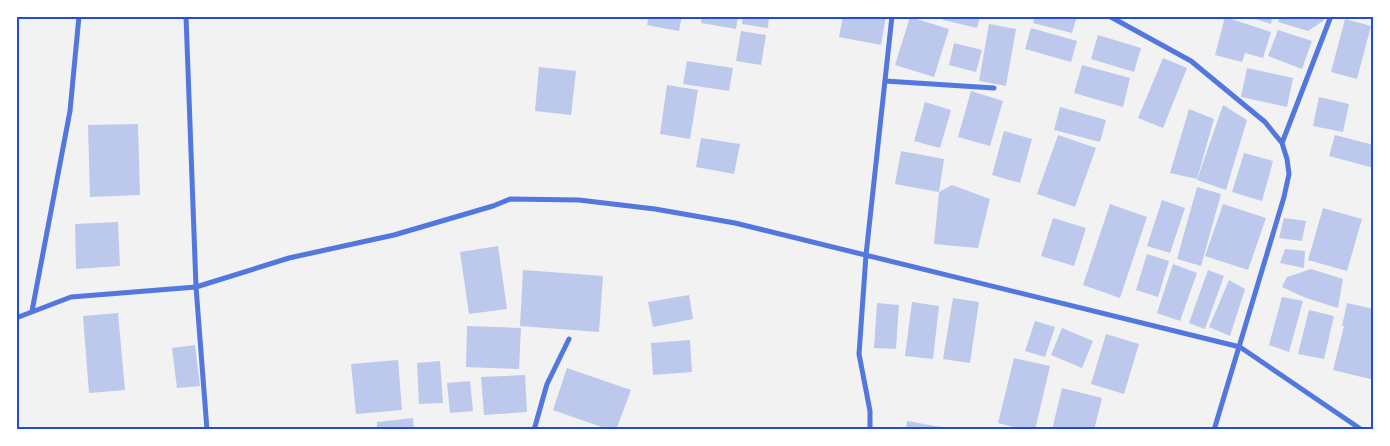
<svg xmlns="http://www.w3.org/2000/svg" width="1390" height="446" viewBox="0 0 1390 446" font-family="'Alegreya Sans',sans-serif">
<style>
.building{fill:#bdc9ec}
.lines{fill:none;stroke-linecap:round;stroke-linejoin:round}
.minor{stroke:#5277de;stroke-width:5}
.neatline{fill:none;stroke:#1d4ed8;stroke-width:2}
</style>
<rect width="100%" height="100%" fill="#f2f2f2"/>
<!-- building -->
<path class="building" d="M649,16H682L679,31L647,25Z
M702,16H738L736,29L701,23Z
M743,16H769L768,28L742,24Z
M843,16H886L881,45L839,37Z
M944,16H980L977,28L943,20Z
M1035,16H1077L1072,33L1033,23Z
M1246,16H1273L1271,24Z
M1280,16H1325L1323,21L1308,31L1278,22Z
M910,17L949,29L934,77L895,65Z
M1225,17L1271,32L1263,58L1245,53L1242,62L1215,55Z
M1345,19L1371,26L1357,79L1331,72Z
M989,24L1016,29L1006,86L979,81Z
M1031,28L1077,41L1071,62L1025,49Z
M1278,30L1312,41L1302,69L1268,56Z
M741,31L766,35L761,65L736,61Z
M1098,35L1141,48L1134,72L1091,59Z
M954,43L982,50L976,72L949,65Z
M1163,58L1187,68L1163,128L1138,118Z
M687,61L733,68L729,91L683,84Z
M1082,65L1130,78L1123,107L1074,93Z
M539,67L576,71L571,115L535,111Z
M1247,68L1293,78L1287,107L1241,97Z
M667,85L698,90L690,139L660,134Z
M971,91L1003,101L990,146L958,137Z
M1319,97L1349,104L1343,132L1313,126Z
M925,102L951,110L940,148L914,141Z
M1223,105L1247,120L1226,190L1197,180Z
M1060,107L1106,120L1100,142L1054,130Z
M1189,109L1214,119L1197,179L1170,173Z
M138,124L140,195L90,197L88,125Z
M1004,131L1032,139L1020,183L992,175Z
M1058,135L1096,148L1075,207L1037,194Z
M1335,135L1374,145V168L1329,156Z
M701,138L740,144L734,174L696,167Z
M901,151L944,159L939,192L895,184Z
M1244,153L1273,161L1262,201L1232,192Z
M952,185L990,199L978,248L934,244L939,192Z
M1197,187L1221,194L1201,266L1177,259Z
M1162,200L1185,208L1170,253L1147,246Z
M1110,204L1147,217L1120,298L1083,285Z
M1223,204L1266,218L1248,270L1205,256Z
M1323,208L1362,219L1347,271L1308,260Z
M1053,218L1086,228L1074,266L1041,256Z
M1284,218L1306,221L1302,241L1279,238Z
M118,222L120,266L76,269L75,224Z
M498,246L507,309L469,314L460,252Z
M1285,249L1305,251L1304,268L1280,263Z
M1147,254L1169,261L1158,297L1136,290Z
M1173,264L1197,273L1180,321L1157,313Z
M1311,269L1343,279L1338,308L1306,298L1282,287L1287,277Z
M523,270L603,276L599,332L520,326Z
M1208,270L1224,276L1205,329L1189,323Z
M1229,280L1245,289L1230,336L1209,327Z
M689,295L693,319L653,327L648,302Z
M1282,297L1303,301L1289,352L1269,345Z
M953,298L979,302L970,363L943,359Z
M912,302L939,306L933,359L905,356Z
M877,303L899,305L896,349L874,348Z
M1347,303L1374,309V380L1333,370L1344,326H1342Z
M1309,310L1334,316L1324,359L1298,354Z
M118,313L125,390L89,393L83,316Z
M1035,321L1055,327L1045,357L1025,351Z
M467,326L521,328L519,369L466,367Z
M1062,328L1093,341L1082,368L1051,355Z
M1106,334L1139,344L1124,394L1091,384Z
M690,340L692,372L653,375L651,343Z
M195,345L200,386L177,388L172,348Z
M1014,358L1050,366L1035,430H1025L998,423Z
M398,360L402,410L356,414L351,364Z
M440,361L443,403L419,404L417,363Z
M567,368L631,390L616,430H610L553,410Z
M525,375L527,412L484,415L481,377Z
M470,381L473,411L450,413L447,383Z
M1062,388L1102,398L1094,430H1052Z
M413,418L414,430H377V422Z
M907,421L952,429V430H906Z"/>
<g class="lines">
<!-- minor -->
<path class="minor" d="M186,16L196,287L207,430
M1109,16L1191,61L1265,122L1282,143L1287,159L1289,174L1284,197L1214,430
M885,81L994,88
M1282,143L1331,16
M32,311L70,111L79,16
M16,318L71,297L196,287L289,258L394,235L493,206L510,199L579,200L655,209L735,223L1240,347L1362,430
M534,430L547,384L569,339
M870,430V411L859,354L866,255L892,16"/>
</g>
<!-- border -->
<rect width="1390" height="446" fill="none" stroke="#ffffff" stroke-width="35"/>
<rect x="18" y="18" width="1354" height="410" class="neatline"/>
</svg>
